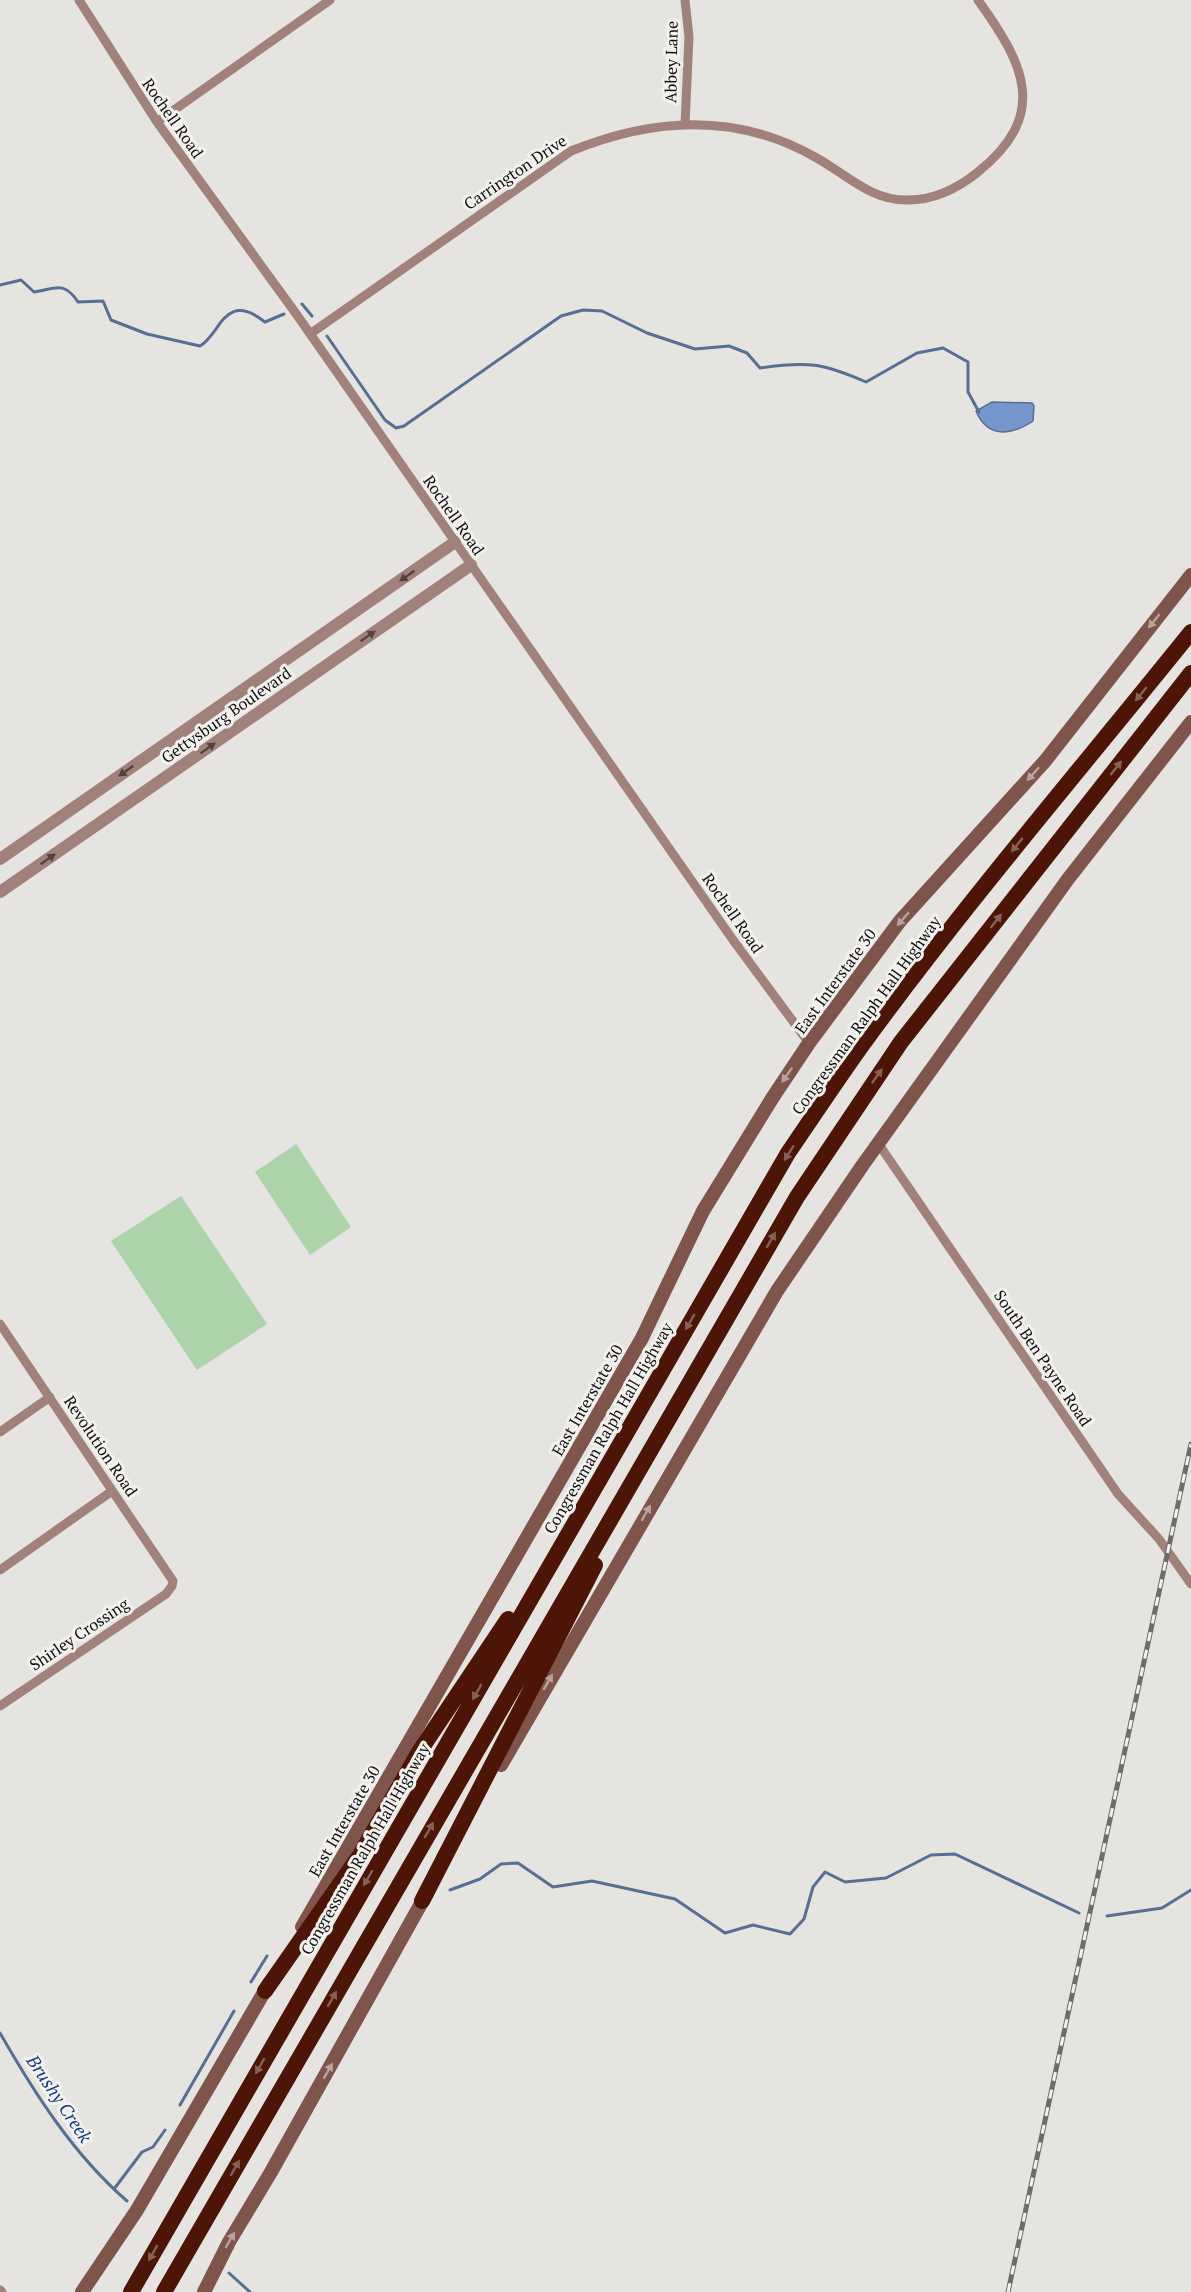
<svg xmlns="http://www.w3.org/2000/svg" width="1191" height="2292" viewBox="0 0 1191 2292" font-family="'PT Serif',serif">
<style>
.green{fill:#acd3a9}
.water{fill:#7697cd;stroke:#586e94;stroke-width:1.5}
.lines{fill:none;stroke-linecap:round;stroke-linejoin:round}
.stream{stroke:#586e94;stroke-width:3}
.minor{stroke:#a1827b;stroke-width:9}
.tertiary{stroke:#a1827b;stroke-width:12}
.secondary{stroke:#7f544a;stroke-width:14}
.motorway{stroke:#4d1408;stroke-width:16}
.rail-casing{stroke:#6d6c69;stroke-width:5}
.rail{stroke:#f3f1ee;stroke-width:3;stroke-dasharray:9;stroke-linecap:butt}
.oneway{fill:#524340}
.oneway2{fill:#b9a29c}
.oneway3{fill:#876158}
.labels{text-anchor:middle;stroke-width:6;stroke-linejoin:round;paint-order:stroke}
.street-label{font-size:16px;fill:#11100f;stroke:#f3f1ee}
.water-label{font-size:18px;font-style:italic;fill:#133b7b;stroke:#f3f1ee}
</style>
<rect width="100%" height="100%" fill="#e5e4e0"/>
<!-- green -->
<path class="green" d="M296,1144L351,1227L310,1255L255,1172Z
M181,1196L267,1324L197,1370L111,1241Z"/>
<!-- water -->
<path class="water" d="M992,402L1032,403L1034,406L1033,421C1011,436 987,438 976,411Z"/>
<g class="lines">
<!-- stream -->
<path class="stream" d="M0,285L21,280L34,292C53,290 63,279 78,302L103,301L111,320L147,334L200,346C221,334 224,290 265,322L284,314
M302,304L312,316
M327,336L385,420L396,428L404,426L561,316L583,310L602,311L647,333L695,349L729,346L747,353L760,368C807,361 823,363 866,382L917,353L943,348L968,362V392L979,412
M450,1890L480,1879L501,1864L518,1863L553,1887L592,1881L675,1899L725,1933L753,1925L790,1934L804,1919L813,1887L825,1872L845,1882L886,1878L931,1855L955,1854L1079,1913
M1107,1916L1162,1908L1191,1890
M251,1982L267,1956
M0,2033C35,2094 73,2154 127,2201
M180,2105L234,2011
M114,2189L142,2152L153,2147L165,2130
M229,2273L250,2292"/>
<!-- minor -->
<path class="minor" d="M79,0L157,122L297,315L733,940L809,1043
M685,0L689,37L685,124
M157,122L330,0
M310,334L571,151C652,118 736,112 815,157C846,174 871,201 908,200C935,200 957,189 978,172C1050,114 1024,64 978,0
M878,1143L1118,1494L1159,1539L1191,1584
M0,1324L173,1581L172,1586L166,1594L0,1706
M0,1432L50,1397
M0,1570L112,1491
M0,2290L2,2292"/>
<!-- tertiary -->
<path class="tertiary" d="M0,859L455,542
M0,892L471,565"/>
<!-- secondary -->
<path class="secondary" d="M501,1765L777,1291L862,1166L1068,879L1191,722
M302,1927L642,1338L703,1211L773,1097L809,1043L900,921L1045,761L1191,575
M82,2292L137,2210L270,1982
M204,2292L229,2242L271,2172L427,1893"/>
<!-- motorway -->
<path class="motorway" d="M422,1901L595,1565
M265,1991L360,1855L419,1752L508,1619
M131,2292L788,1153C812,1118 835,1083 860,1048C964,905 1080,770 1191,632
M164,2292L797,1197L901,1042L1191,673"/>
<defs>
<path id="rail" d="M1008,2292L1191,1444"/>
</defs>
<!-- rail casing -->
<use href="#rail" class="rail-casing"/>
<!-- rail -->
<use href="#rail" class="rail"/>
</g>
<!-- one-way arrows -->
<defs><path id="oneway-solid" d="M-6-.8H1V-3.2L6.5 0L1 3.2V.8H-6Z" transform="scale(1.5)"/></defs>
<g class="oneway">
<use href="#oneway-solid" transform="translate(407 576) rotate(145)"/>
<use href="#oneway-solid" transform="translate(368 636) rotate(-35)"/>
<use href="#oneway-solid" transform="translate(208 748) rotate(-35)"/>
<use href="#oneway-solid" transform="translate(126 771) rotate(145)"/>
<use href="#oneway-solid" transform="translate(48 859) rotate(-35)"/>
</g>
<g class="oneway2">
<use href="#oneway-solid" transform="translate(1154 621) rotate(129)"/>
<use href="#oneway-solid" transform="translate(1033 774) rotate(132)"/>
<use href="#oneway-solid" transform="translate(903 919) rotate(131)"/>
<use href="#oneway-solid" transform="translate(787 1075) rotate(125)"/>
<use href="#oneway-solid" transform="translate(646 1513) rotate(-60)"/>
<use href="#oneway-solid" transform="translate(548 1682) rotate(-60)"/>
<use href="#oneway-solid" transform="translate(328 2071) rotate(-61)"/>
<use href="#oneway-solid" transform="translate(230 2240) rotate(-60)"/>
</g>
<g class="oneway3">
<use href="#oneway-solid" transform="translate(1141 694) rotate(129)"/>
<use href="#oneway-solid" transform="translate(1116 768) rotate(-52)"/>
<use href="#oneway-solid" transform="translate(1017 845) rotate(129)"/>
<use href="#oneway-solid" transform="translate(996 921) rotate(-52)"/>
<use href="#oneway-solid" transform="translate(877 1076) rotate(-55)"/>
<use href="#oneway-solid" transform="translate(789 1153) rotate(122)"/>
<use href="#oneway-solid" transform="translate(771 1240) rotate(-60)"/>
<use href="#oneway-solid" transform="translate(690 1322) rotate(120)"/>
<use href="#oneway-solid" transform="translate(477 1692) rotate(120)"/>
<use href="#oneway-solid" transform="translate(429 1830) rotate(-60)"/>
<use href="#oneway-solid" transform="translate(368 1878) rotate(120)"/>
<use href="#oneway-solid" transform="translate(332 1999) rotate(-60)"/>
<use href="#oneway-solid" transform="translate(260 2066) rotate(120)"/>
<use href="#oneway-solid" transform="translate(235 2168) rotate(-60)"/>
<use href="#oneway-solid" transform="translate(153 2253) rotate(119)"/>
</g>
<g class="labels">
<!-- street labels -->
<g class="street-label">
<text transform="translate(671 62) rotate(-89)" y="6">Abbey Lane</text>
<text transform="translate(173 118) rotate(55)" y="6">Rochell Road</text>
<text transform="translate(515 172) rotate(-34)" y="6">Carrington Drive</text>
<text transform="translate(454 515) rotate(55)" y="6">Rochell Road</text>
<text transform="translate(226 715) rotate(-35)" y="6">Gettysburg Boulevard</text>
<text transform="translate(733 913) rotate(55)" y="6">Rochell Road</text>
<text transform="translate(835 981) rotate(-54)" y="6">East Interstate 30</text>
<text transform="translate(866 1015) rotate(-54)" y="6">Congressman Ralph Hall Highway</text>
<text transform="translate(1043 1358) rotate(56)" y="6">South Ben Payne Road</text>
<text transform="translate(587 1400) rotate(-60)" y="6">East Interstate 30</text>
<text transform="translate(608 1428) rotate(-60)" y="6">Congressman Ralph Hall Highway</text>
<text transform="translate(101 1446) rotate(56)" y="6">Revolution Road</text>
<text transform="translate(79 1634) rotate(-34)" y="6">Shirley Crossing</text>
<text transform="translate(344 1821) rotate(-60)" y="6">East Interstate 30</text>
<text transform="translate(365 1849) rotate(-60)" y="6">Congressman Ralph Hall Highway</text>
</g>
<!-- water labels -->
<g class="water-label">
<text transform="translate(59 2099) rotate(56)" y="6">Brushy Creek</text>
</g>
</g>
</svg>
